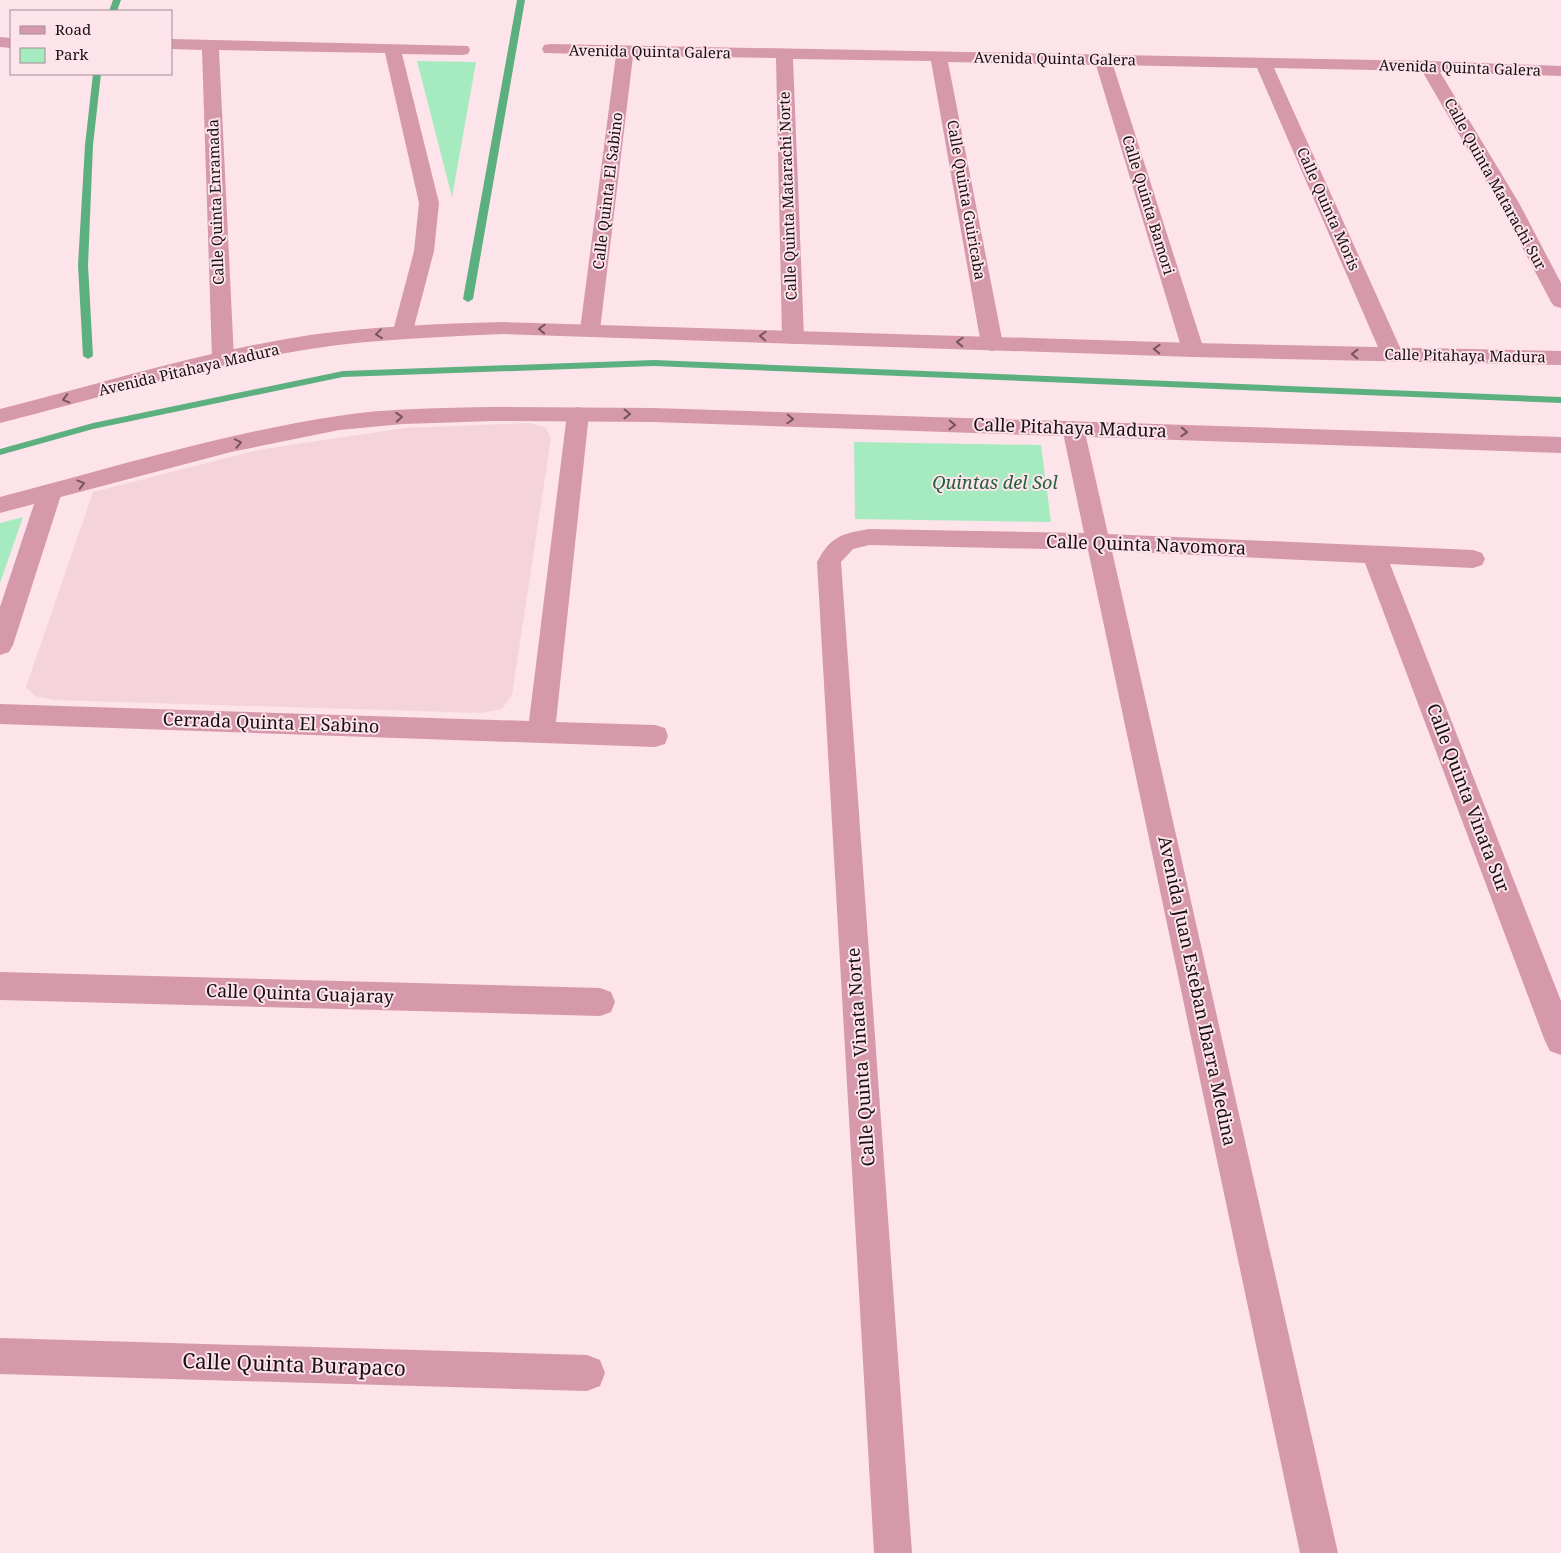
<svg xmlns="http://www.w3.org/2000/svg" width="1561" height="1553" viewBox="0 0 1561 1553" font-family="'Noto Serif',serif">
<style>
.built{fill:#f5d3dc}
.green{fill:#a6ebc0}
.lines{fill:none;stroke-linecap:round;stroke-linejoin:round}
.stream{fill:#5cb07f;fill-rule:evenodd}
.minor{fill:#d699ab;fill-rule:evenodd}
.tertiary{fill:#d699ab;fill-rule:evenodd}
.oneway{stroke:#76545e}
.labels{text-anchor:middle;stroke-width:4;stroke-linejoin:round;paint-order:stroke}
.far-street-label{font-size:15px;fill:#170f11;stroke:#fde3ea}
.street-label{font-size:18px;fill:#170f11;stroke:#fde3ea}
.park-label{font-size:18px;font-style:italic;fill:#23603f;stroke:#fde3ea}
.near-street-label{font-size:21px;fill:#170f11;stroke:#fde3ea}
</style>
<rect width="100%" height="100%" fill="#fde3ea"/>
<!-- built -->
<path class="built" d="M529,423L545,427L551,438L512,695L502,709L481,713L54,700L35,696L26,687L93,492L258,450L404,428Z"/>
<!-- green -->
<path class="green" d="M417,61L476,62L452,197Z
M854,442L1041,445L1051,522L855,519Z
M23,517L0,583V523Z"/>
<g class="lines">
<!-- stream -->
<path class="stream" d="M113,0H121L117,11H109Z
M517,0H525L473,299L468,302L463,299Z
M93,74H101L93,145L88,265L93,356L88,359L83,356L78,265L85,145Z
M654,360L1561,397V403L654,366L343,377L93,429L0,455V449L93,423L343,371Z"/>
<!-- minor -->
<path class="minor" d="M0,37L11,38V48L0,47Z
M171,39L468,46L470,50L468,54L462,55L402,54L439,203L434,251L413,331L410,336L403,337L396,336L393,331L414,251L419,203L385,53L219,50L234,359L231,364L223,366L215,364L212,359L202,50L171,49Z
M550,44L1428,61L1561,66V76L1440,72L1519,203L1561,283V308L1554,306L1551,302L1499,203L1422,71L1274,68L1403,354L1400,359L1392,361L1384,359L1381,354L1257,68L1113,65L1204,350L1201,355L1193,357L1185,355L1182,350L1096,65L948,62L1003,344L999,349L992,351L985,349L981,344L931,61L793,59L804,337L800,342L793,344L786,342L782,337L776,58L633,56L600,330L597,335L590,336L583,335L580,330L616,55L544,53L542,49L544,45Z
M578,407L586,409L589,414L556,722L655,725L665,728L668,736L665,744L655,747L0,724V704L529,721L567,414L570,409Z
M1073,421L1081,423L1084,428L1108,534L1473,550L1482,553L1485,559L1482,565L1473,568L1390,564L1561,1001V1055L1550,1051L1545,1041L1365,563L1112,551L1338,1553H1300L1088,550L869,545L853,549L841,562L912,1553H874L817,562C831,536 841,534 869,529L1084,533L1062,428L1065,423Z
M50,484L58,486L62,492L13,645L9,652L0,655V607L38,492L42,486Z
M0,972L600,988L611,992L615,1002L611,1012L600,1016L0,1000Z
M0,1338L587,1355L600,1360L605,1373L600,1386L587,1391L0,1374Z"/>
<!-- tertiary -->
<path class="tertiary" d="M503,322L1193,343L1561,351V365L1193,357L503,334C439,337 374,339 310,349C205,365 103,397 0,423V409C103,383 205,351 310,335C374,326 439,324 503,322Z
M493,407L653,408L1561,437V453L653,422L493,421L403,424L339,430L231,452L0,513V497C112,468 224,433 338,416C389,408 442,408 493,407Z"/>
</g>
<!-- one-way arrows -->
<defs><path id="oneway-chevron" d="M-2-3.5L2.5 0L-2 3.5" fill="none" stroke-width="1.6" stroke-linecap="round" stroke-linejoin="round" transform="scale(1.25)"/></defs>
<g class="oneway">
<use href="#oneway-chevron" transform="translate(542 329) rotate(-178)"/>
<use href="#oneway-chevron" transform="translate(379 334) rotate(173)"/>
<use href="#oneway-chevron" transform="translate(763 336) rotate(-178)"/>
<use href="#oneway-chevron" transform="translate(960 342) rotate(-178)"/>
<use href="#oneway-chevron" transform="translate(1157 349) rotate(-178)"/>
<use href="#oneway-chevron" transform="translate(1355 354) rotate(-179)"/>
<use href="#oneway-chevron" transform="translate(66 399) rotate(165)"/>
<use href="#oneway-chevron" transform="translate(627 414) rotate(1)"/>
<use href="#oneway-chevron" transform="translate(399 417) rotate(-5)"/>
<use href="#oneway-chevron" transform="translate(790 419) rotate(2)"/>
<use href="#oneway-chevron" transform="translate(952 425) rotate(2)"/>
<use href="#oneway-chevron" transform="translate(1184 432) rotate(2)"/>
<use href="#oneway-chevron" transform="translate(238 443) rotate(-11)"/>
<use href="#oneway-chevron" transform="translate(81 484) rotate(-15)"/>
</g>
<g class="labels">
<!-- far-street labels -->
<g class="far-street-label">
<text transform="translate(650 52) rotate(1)" y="5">Avenida Quinta Galera</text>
<text transform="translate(1055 59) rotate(1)" y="5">Avenida Quinta Galera</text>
<text transform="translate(1460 68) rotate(2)" y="5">Avenida Quinta Galera</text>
<text transform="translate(1495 184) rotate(61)" y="5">Calle Quinta Matarachi Sur</text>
<text transform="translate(608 191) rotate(-83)" y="5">Calle Quinta El Sabino</text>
<text transform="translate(788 196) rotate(-92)" y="5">Calle Quinta Matarachi Norte</text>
<text transform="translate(966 200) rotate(80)" y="5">Calle Quinta Guiricaba</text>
<text transform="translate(216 202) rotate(-92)" y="5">Calle Quinta Enramada</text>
<text transform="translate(1148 205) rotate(73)" y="5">Calle Quinta Bamori</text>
<text transform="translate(1328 209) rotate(66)" y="5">Calle Quinta Moris</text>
<text transform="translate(1465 356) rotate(1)" y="5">Calle Pitahaya Madura</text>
<text transform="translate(189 370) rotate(-13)" y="5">Avenida Pitahaya Madura</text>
</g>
<!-- street labels -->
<g class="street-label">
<text transform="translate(1070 428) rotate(2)" y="6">Calle Pitahaya Madura</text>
<text transform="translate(1146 545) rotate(2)" y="6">Calle Quinta Navomora</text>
<text transform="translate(271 723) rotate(2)" y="6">Cerrada Quinta El Sabino</text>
<text transform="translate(1468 798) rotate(69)" y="6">Calle Quinta Vinata Sur</text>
<text transform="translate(1197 991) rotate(78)" y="6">Avenida Juan Esteban Ibarra Medina</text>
<text transform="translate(300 994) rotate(2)" y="6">Calle Quinta Guajaray</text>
<text transform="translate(861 1057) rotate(-94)" y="6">Calle Quinta Vinata Norte</text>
</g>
<!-- park labels -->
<g class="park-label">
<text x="995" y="489">Quintas del Sol</text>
</g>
<!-- near-street labels -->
<g class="near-street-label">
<text transform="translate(294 1365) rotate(2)" y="7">Calle Quinta Burapaco</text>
</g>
</g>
<!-- legend -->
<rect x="10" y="10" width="162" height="65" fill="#fde3ea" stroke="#a18e93"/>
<rect x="20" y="26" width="25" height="8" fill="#d699ab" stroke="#a18e93"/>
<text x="55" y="35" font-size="15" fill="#170f11">Road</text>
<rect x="20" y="48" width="25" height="15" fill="#a6ebc0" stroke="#a18e93"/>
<text x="55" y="60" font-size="15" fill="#170f11">Park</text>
</svg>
